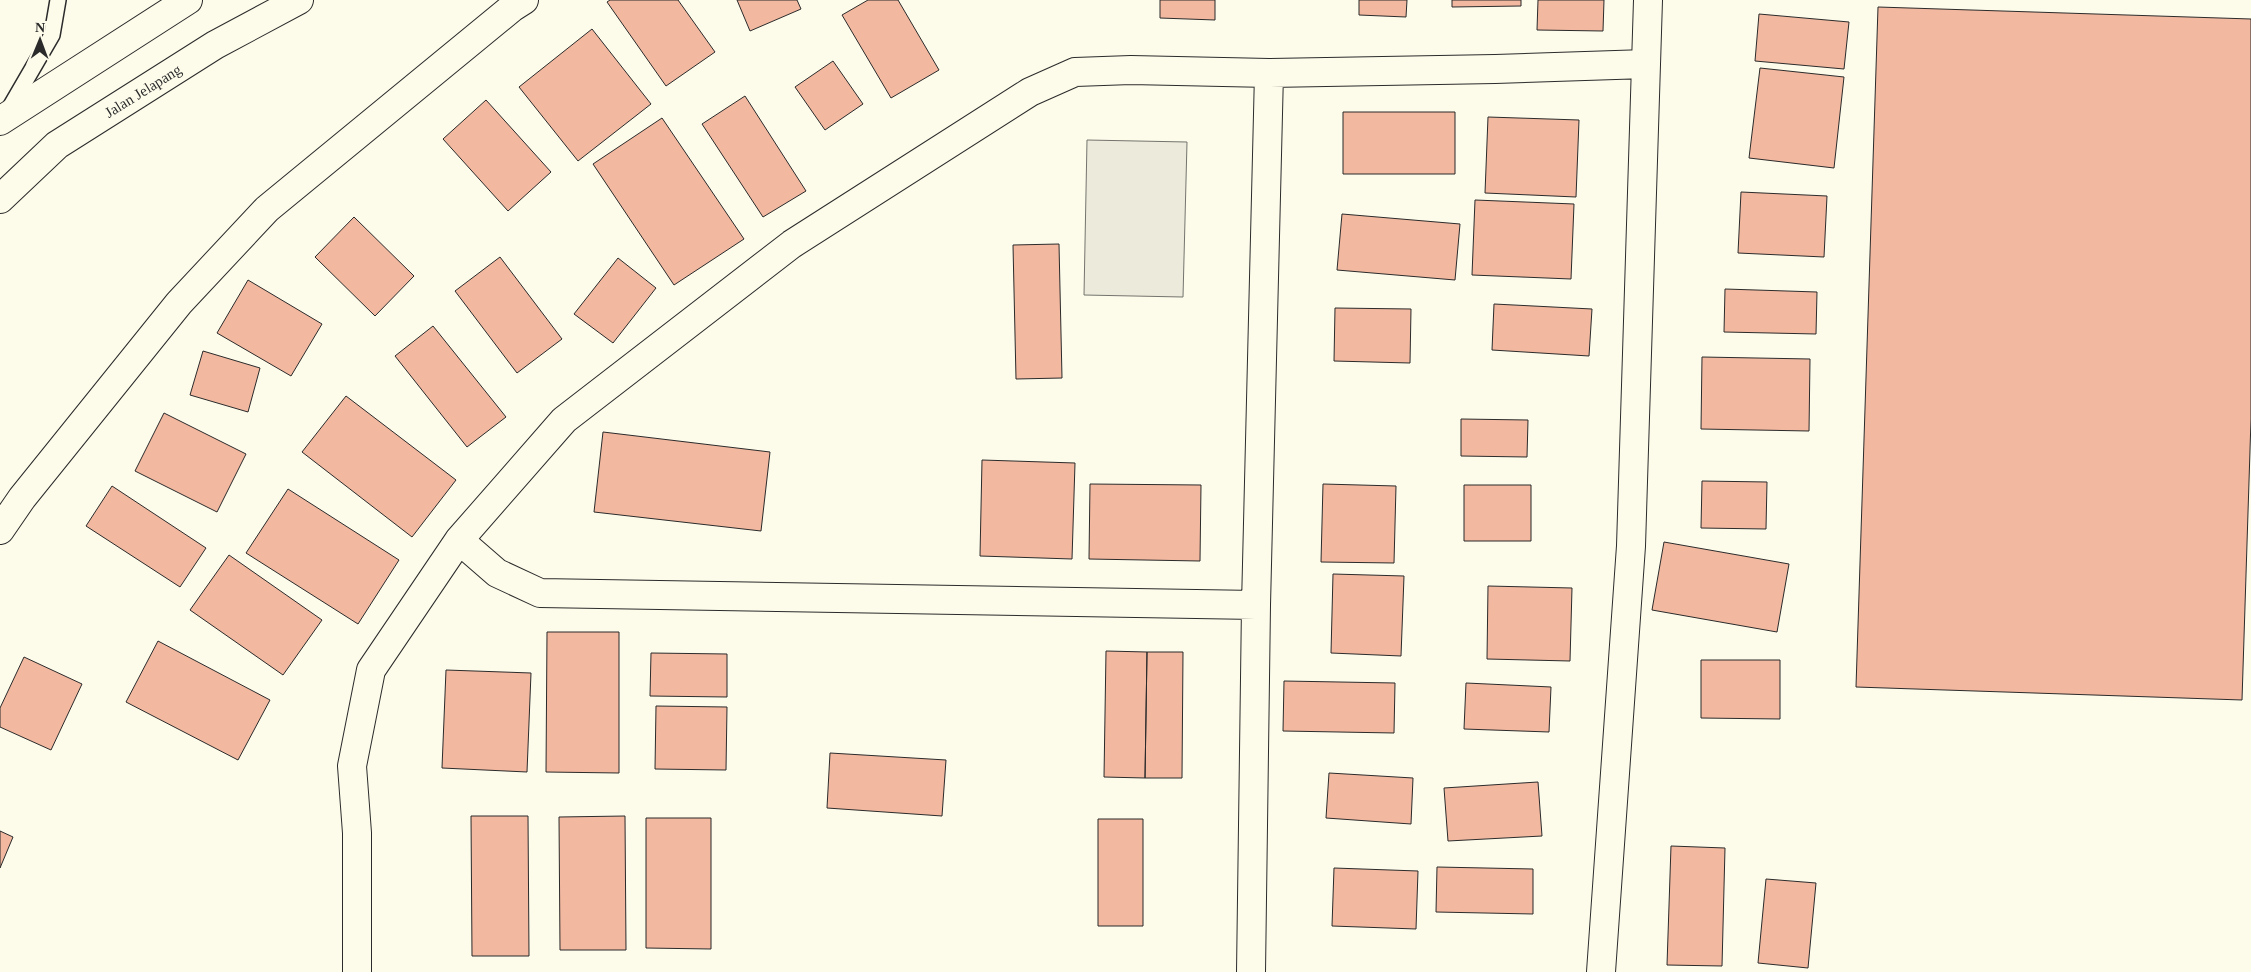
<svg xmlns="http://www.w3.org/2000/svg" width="2251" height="972" viewBox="0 0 2251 972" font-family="'Times New Roman',serif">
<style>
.garden{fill:#ecebdb;stroke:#74746e}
.building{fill:#f2b8a0;stroke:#2b2b2b}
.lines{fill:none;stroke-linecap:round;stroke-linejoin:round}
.service-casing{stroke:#2b2b2b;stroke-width:18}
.minor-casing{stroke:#2b2b2b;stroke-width:30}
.primary-casing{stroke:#2b2b2b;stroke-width:30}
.service{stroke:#fdfbea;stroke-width:15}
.minor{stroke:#fdfbea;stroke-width:28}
.primary{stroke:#fdfbea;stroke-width:28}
.labels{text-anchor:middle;stroke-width:4;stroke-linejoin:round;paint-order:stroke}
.street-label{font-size:15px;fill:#2b2b2b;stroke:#fdfbea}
</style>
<rect width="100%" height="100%" fill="#fdfbea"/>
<!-- garden -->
<path class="garden" d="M1087,140L1187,142L1183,297L1084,295Z"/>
<!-- building -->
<path class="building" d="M610,0H678L715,52L666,86L607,2Z
M737,0H797L801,9L750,31Z
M868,0H898L939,70L891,98L842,15Z
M1160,0H1215V20L1160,18Z
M1359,0H1407L1406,17L1359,15Z
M1452,0H1521V6L1452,7Z
M1538,0H1604L1603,31L1537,30Z
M1878,7L2251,19V419L2242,700L1856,687Z
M1759,14L1849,22L1844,69L1755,61Z
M592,29L651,104L578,161L519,87Z
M833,61L863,104L825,130L795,87Z
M1760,68L1844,77L1834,168L1749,158Z
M745,96L806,191L763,217L702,124Z
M486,100L551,172L508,211L443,139Z
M1343,112H1455V174H1343Z
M1488,117L1579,120L1576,197L1485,193Z
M662,118L744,239L674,285L593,164Z
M1741,192L1827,196L1824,257L1738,253Z
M1475,200L1574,204L1571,279L1472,275Z
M1342,214L1460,224L1455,280L1337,270Z
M354,217L414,276L375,316L315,257Z
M1059,244L1062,378L1016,379L1013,245Z
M500,257L562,339L517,373L455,291Z
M618,258L656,288L613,343L574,314Z
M248,280L322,324L291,376L217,333Z
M1725,289L1817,292L1816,334L1724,332Z
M1494,304L1592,309L1589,356L1492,350Z
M1335,308L1411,309L1410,363L1334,361Z
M433,326L506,417L467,447L395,356Z
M203,351L260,368L248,412L190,395Z
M1702,357L1810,359L1809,431L1701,429Z
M346,396L456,480L412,537L302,452Z
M164,413L246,454L217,512L135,471Z
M1461,419L1528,420L1527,457L1461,456Z
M603,432L770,452L761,531L594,512Z
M982,460L1075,463L1072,559L980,556Z
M1702,481L1767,482L1766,529L1701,528Z
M1090,484L1201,485L1200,561L1089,559Z
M1323,484L1396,486L1394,563L1321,562Z
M1464,485H1531V541H1464Z
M112,486L206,548L180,587L86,526Z
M288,489L399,560L358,624L246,553Z
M1664,542L1789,564L1777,632L1652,610Z
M229,555L322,620L283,675L190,610Z
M1333,574L1404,576L1401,656L1331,653Z
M1488,586L1572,588L1570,661L1487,659Z
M547,632H619V773L546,772Z
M158,641L270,700L238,760L126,702Z
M1106,651L1147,652L1145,778L1104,777Z
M1147,652H1183L1182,778H1145Z
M651,653L727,654V697L650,696Z
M24,657L82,684L51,750L0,727V708Z
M1701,660H1780V719L1701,718Z
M446,670L531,673L527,772L442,768Z
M1284,681L1395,683L1394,733L1283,731Z
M1466,683L1551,687L1549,732L1464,729Z
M656,706L727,707L726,770L655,769Z
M830,753L946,760L942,816L827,808Z
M1329,773L1413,778L1411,824L1326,818Z
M1538,782L1542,836L1448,841L1444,788Z
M471,816H528L529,956H472Z
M625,816L626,950H560L559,817Z
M646,818H711V949L646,948Z
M1098,819H1143V926H1098Z
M0,831L13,837L0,868Z
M1671,846L1725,848L1722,966L1667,965Z
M1437,867L1533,869V914L1436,912Z
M1334,868L1418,871L1416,929L1332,926Z
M1766,879L1816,883L1808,968L1758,963Z"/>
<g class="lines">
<defs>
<path id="service" d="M9,109L52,35L58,0"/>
<path id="minor" d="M0,530L22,498L179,303L267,209L513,7L524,0
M459,540L497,573L540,593L1256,605
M357,972V833L352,766L371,670L459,540L564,420L792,244L1030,92L1075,72L1131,70L1269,73L1495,69L1646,64
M1251,972L1256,605L1269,73
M1601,972L1631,546L1648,0"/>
<path id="primary" d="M0,121L188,0
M0,199L57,145L215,45L299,0"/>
</defs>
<!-- service casing -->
<use href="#service" class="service-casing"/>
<!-- minor casing -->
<use href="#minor" class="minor-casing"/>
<!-- primary casing -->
<use href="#primary" class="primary-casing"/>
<!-- service -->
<use href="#service" class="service"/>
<!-- minor -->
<use href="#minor" class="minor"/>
<!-- primary -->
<use href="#primary" class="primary"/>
</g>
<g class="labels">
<!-- street labels -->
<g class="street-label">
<text transform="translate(143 91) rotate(-32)" y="5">Jalan Jelapang</text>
</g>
</g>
<!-- north arrow -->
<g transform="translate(40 40) rotate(1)" stroke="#fdfbea" stroke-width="4" paint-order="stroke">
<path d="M0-4L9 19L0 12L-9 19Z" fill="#2b2b2b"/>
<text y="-8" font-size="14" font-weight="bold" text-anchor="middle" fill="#2b2b2b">N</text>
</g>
</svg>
